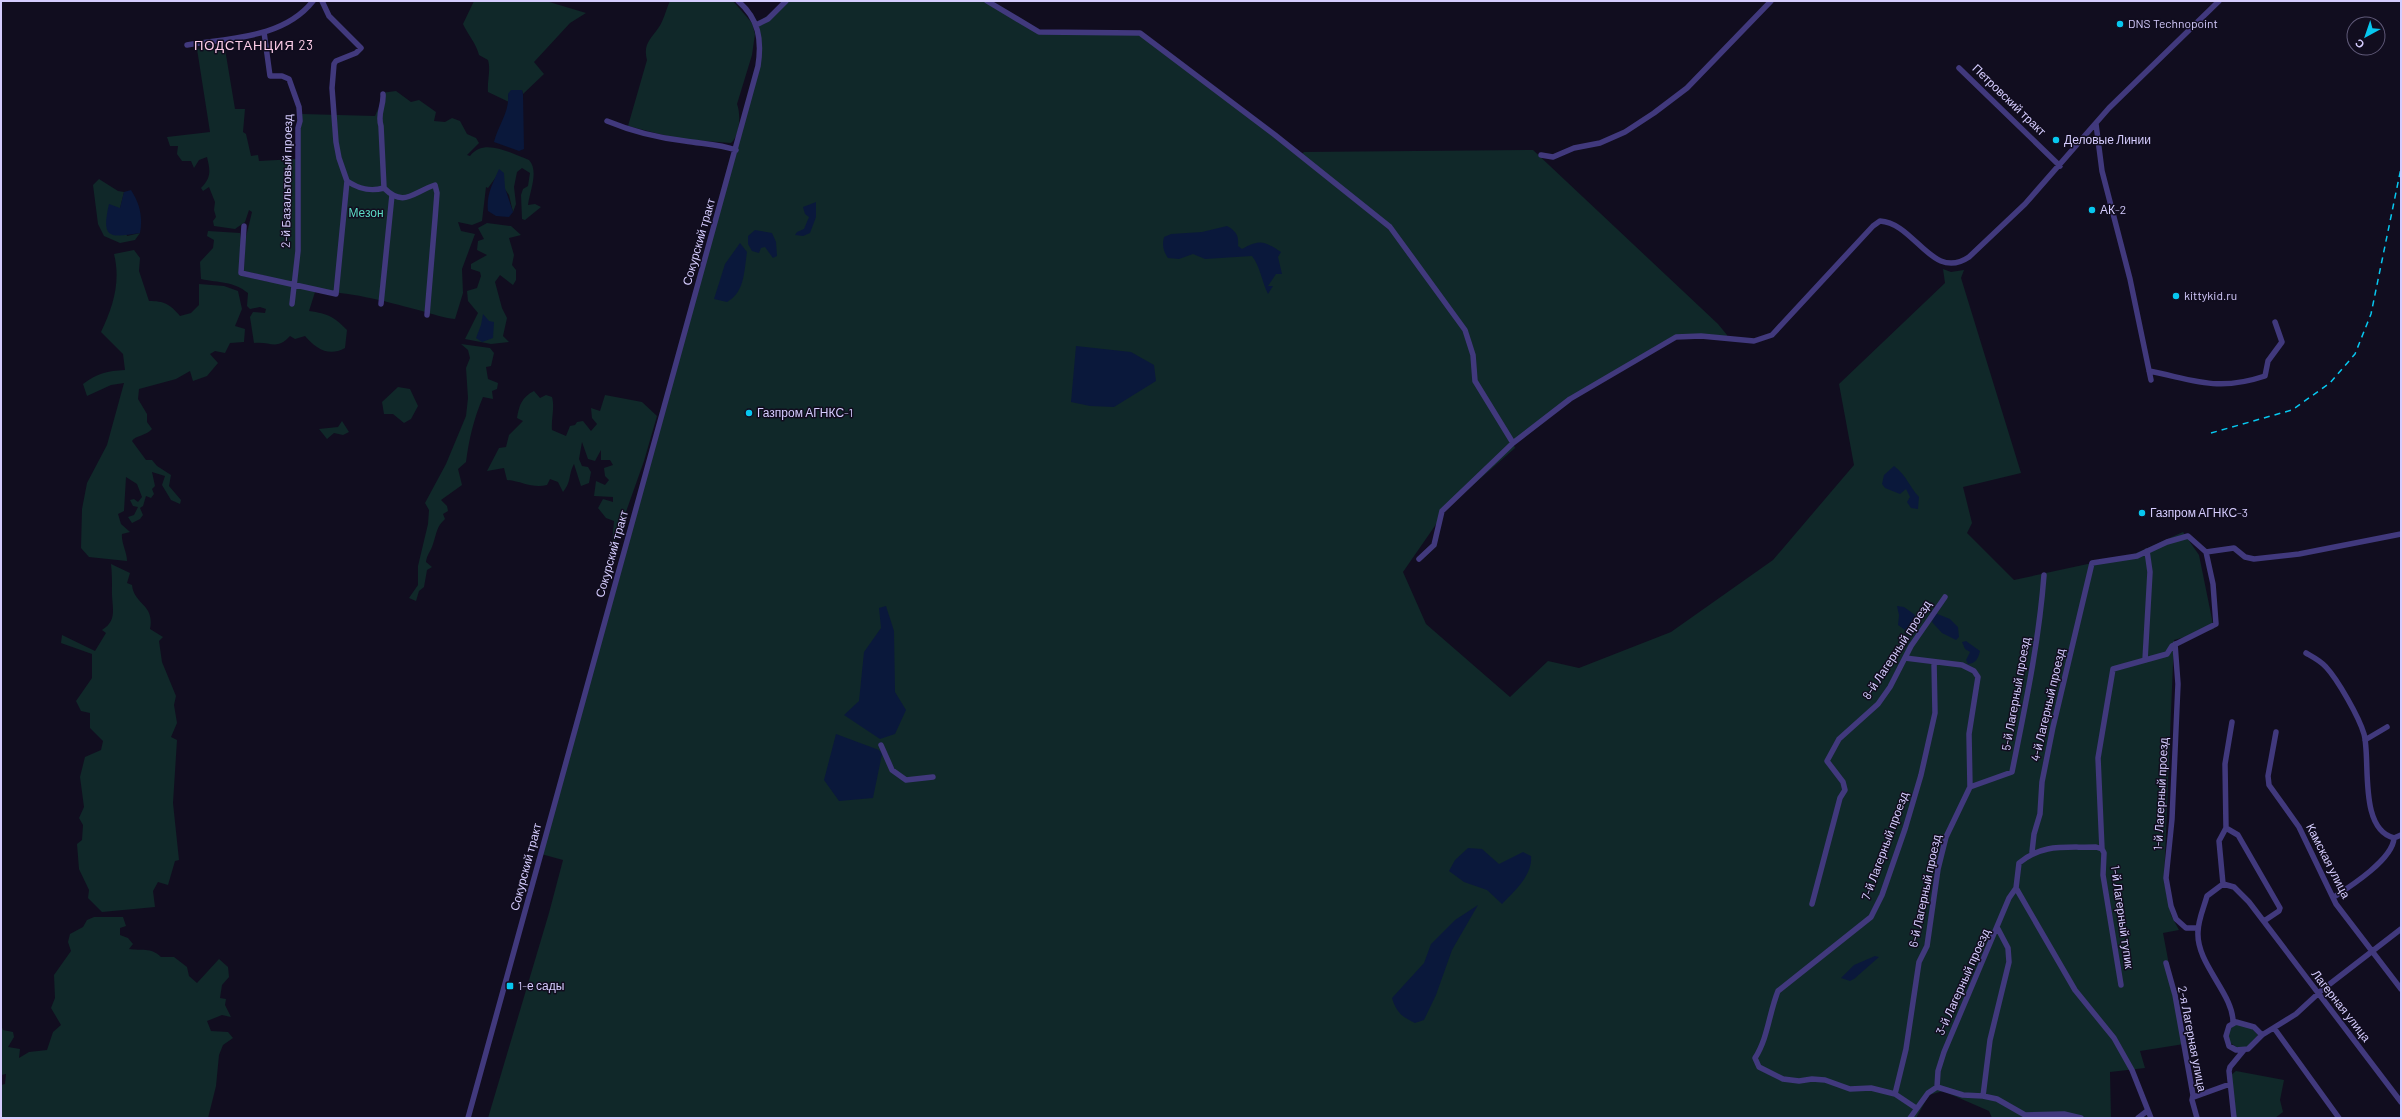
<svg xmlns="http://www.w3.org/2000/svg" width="2402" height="1119" viewBox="0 0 2402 1119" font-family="Barlow,sans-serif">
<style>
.green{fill:#102829}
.water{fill:#0a183b}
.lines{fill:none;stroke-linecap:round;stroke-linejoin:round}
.minor{stroke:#41397d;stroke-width:5.5}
.rail{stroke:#07c7ef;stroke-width:1.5;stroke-dasharray:6 5;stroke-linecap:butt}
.poi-dot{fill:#07c7ef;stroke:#110d1f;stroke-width:1.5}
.labels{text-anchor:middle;stroke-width:3;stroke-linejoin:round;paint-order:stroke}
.poi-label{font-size:12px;fill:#d5ccfe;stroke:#110d1f;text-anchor:start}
.street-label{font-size:12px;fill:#d5ccfe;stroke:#110d1f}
.park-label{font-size:12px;fill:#5bdbc4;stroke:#110d1f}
.neighbourhood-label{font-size:13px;letter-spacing:1px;fill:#fecee9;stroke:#110d1f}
</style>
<rect width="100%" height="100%" fill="#110d1f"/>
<!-- green -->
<path class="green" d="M474,1H546L586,13L570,23L534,62L544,74L523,94L522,90L508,94L509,102L488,92C487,81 491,70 488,60L479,55C476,43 468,35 463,24Z
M670,1H733L752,23L755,34L752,55L737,104C741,114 740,136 731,143L679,139L628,126L647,60C643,44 650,40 659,27C664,20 666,9 670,1Z
M786,1H987L1039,32L1140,33L1301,155L1304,152L1533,150L1718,324L1727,335V338L1676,337L1570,399L1513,443L1515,448L1448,507L1403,572L1426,624L1510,697L1548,661L1579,668L1671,632L1773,560L1854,465L1839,384L1945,283L1943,269L1951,272L1964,270L1961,278L2021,473L1963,487L1972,523L1967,533L2014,580L2134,554L2183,532L2199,555L2214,629L2174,640L2164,881L2171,915L2179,930L2163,933L2184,1044L2140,1051L2145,1068L2110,1072L2111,1118H1992L1989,1111L1943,1091L1929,1095L1916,1118H488L549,913L563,860L541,854L758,66L756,25Z
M224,43L235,109H245L243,132L246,134L251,156L258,155L259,161L296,159L302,114L375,116L381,102V93L396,91L411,102L419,100L436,112L434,121L445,122L452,118L460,121L467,134L476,138L479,143L467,155L470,156C484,137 512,154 529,160C539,171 530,190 528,205L535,204L541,207L525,220L522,219L521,195L523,189L528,186L530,173L522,168L517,172L514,187L516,204L513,212L509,195L496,177L488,188L486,187L482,221L472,225L458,222L461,231L475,234L462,269L463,293L455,319C443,318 433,314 422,311C391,303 346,290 315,292L309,311C329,314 333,316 347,330L345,348C329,357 316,349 305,336L295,339L290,336C276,351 271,341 254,343L250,317L253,312L265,313L266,309L260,307L250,309L247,306L248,293C233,281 219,283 201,279L200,262L213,248L214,240L207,236L208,231L240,233L241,240L239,275L269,282L270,277L244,271L245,241L252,212L249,210L245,222L235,229L214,226L213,221L216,217L214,210L215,202L209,187L203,191L201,188C212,177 210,170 207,157L199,160L194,168L191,161H182L177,154L178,146H170L167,137L210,132L197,49Z
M99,179L118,191L124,192L120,208L127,236L140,233L135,240L120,243L104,236L98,224L93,185Z
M487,223L511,226L521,235L509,238L514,255L512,265L516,270V280L513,285L500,275L495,282L502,308L507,318L503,336L509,342L491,344L465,339L478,313L468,301L467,291L477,288L481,276L480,272L471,269V264L487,255L477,250L478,241L484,239L478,228Z
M134,250L140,258L139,271L149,301C164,301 170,304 180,316L191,313L199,305V284L224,286L238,291L242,309L235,326L245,329L244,342L230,343L225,353L215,351L210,354L218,363L207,376L193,381L190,371L176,379L139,389L138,399L147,414V422L152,429C146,436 136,435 132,441L146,460H152L157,466L171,475L169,486L181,500L180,504L171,500L162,485L165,476L152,472L155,486L152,489L154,494L151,498L146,496L143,506L140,508L143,515L140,519L132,523L128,517L134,515L138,507L133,506L130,500L134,499L138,502L142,497L137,484L126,477L124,511L118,514L121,524L130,532L122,534C121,543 127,552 127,561L89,557L81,548L82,509L87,483L107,445L124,383L111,385L87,396L83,384C98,373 107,371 125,370L123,354L101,332C113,307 121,282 114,254Z
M461,344L490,348L494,353L491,366L486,367L488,379L498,383L497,389L492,391L493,399L483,397C474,418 469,439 466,462L458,469L462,485L441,500L447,506L448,511L443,514L445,519C436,527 437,533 433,544C431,551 427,554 426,562L432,567L427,570L424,587L419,591L416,601L409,598L418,585V566L428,524L429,510L425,503L446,464L466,416L468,398L466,368L470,358L468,350Z
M398,387L410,389L418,406L411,419L404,423L393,414H384L382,402Z
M534,391L540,398L546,395L552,397C555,408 551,418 552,430L566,436L570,426L575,425L577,422L583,421L591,431L597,424L592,418L591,408L600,411L605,395L642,402L657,416L644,461L616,540L612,544L614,521L606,518L598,508L603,499L613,502V497L594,496L596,481L605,485L609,480L605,476L604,468L613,465L610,460H601V450L595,461L588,459L582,442L579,459L582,466L588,467L591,472L589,483L581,486L574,464C568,475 572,481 563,492L558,482L550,479L547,485C533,489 521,481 507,480L504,468L487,471L499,448L506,447L509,435L523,421L517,418C519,405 522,397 534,391Z
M342,421L349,432L343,435L334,433L327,439L319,429L338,427Z
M111,564L130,573L127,583L132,585C134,605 155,604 150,629L163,637L159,641L162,662L176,696L174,705L177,723L171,737L177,740L173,803L179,860L175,861L168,885L158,882L153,891L155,907L102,912L88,898L89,890L79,869L77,844L82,840L83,825L79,818L84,807L80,777L85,757L101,750L103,741L90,728V713L81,711L76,701L92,678V654L61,643L62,635L95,651L106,633L102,630C119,620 111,605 112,589C112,580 112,573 111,564Z
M94,917H123L126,926L120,928V935L128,938L133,944L129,949C141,951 151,947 161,957H174L187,967L189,976L197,983L219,959L228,967L229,977L222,985L220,998L226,999L225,1005L231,1017L222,1015L207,1021L211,1031L228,1032L233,1038L223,1045L219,1055L216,1086L208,1118H1V1085L5,1084L6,1074L1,1075V1025L3,1030L13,1032L14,1037L8,1047L20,1049L19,1058L29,1052L47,1050L53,1032L61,1025L51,1008L55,998L54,975L71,951L68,942L70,934L83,927L87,920Z
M2238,1024L2250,1027L2258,1035L2246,1048L2236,1047L2228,1041C2228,1031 2228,1028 2238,1024Z
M2236,1071L2284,1080L2280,1100L2283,1112L2275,1118H2235L2231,1075Z"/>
<!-- water -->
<path class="water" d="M511,90H522L523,94L524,149L519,151L494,142C498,125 510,112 508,94Z
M499,169L504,173L505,188L513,212L509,217L496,216L488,211C486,195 493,183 499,169Z
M131,190C140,204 143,217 140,233C109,238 101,239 109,204L120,208L124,192Z
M816,202V217L810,233L803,236L795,235L797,232L804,229L809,217L805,214L803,207Z
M1227,226C1236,231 1239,235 1238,246L1242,249C1260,239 1264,241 1281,252L1278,257L1282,274H1276L1268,286H1273L1268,294C1262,282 1260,266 1252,256L1205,259L1193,254L1179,259L1168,258C1163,251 1162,245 1164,237L1171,234L1202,232Z
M755,230L772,233L776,242L777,256L773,258L765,247L761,248L759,253L752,251L748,244V236Z
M740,243L747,252C744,271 745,292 727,302L714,299L725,264Z
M483,314L489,321L494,322L493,338L482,342L476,338L481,325Z
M1076,346L1131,352L1154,365L1156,381L1114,407L1090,406L1071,402Z
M1894,466C1907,476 1909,486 1919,497L1918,509L1911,508L1907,502L1910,497L1906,489L1900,494L1885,488L1882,484L1884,475Z
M886,606L894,631L895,692L906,710L895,734L880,739L844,715L859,701L864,652L881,628L879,608Z
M1897,606L1904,607L1915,615L1914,625L1909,626L1905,630L1898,625L1899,615Z
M1935,613L1950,619L1958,627L1959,637L1956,640L1942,633L1932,622Z
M1966,641L1980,651C1978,659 1976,663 1968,664L1966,660L1970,652L1965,649L1962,642Z
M836,734L879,750L882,754L873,798L839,801L824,780Z
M1468,848L1482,849L1499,864L1523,852L1531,856C1533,875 1514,891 1502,904L1487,890L1464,882L1449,871L1455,860Z
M1478,905L1452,950L1436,995L1424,1020L1415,1023C1402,1017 1396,1012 1392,998L1424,963L1431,944L1455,920Z
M1875,956L1879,957L1854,979L1850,981L1841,978L1854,965Z"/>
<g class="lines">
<!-- minor -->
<path class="minor" d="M987,1L1039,32L1140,33L1275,135L1390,227L1465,330L1473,355L1475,381L1513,443
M756,25L768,19L786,1
M264,32L270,76H282L289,79L299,107L300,121L298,128V251L292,304
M187,45C231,38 284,38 313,1
M1959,68L2060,166
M383,94C384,107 377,113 381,126L384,188
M607,121C631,131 659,138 685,141C703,144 719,144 736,150
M2096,124L2102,171L2130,279L2151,380
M1541,155L1553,157L1574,148L1600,143L1625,132L1654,113L1687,88L1771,1
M347,181C359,189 370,192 384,188C404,208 413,192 435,185L437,193L435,219L427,315
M244,226L241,273L336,294L347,181L339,158L336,142L332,88L334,64L336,61L356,53L361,48L329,16L322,1
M381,304L392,195
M2149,371C2195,380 2217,392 2265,376L2268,361L2282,342L2275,322
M2206,552L2234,548L2245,557L2254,559L2299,554L2401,534
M1419,559L1434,545L1442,511L1513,443L1570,399L1676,337L1701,336L1754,341L1772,335L1873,226L1880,221C1915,223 1932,282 1969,257L2025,204L2109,108L2219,1
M2175,644L2178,684L2172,819L2166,878L2171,906L2176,919L2186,928H2198
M2306,653C2313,657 2321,661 2326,667C2338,680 2359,717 2364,734C2371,759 2358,829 2394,838
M2145,660L2150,572L2147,551
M2276,732L2268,776L2269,785L2299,827L2336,904L2401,989
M2365,740L2387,727
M881,745L892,770L906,780L933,777
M1970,787L2012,772C2025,707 2039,642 2044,575
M2226,828L2238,835L2280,908L2279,911L2264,921
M2102,849L2104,853L2103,875L2121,985
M2032,852L2034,834L2040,814L2042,782L2053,727L2092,563L2137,556L2167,542L2188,536L2206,552L2213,584L2216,624L2172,646L2167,654L2113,669L2098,758L2102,849L2096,847C2065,848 2043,843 2019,863L2016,888L2075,990L2114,1038L2132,1070L2151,1118
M2223,884L2234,887L2249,902L2401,1102
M2223,884L2219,841L2226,828L2225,764L2232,722
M2223,884L2207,896C2204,907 2198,920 2198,932C2196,964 2234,994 2233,1023
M2334,897C2351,886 2393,859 2394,838L2401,835
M1812,904L1840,798L1845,790L1843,782L1827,761L1839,739L1878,704L1890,687L1911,646L1945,597
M2166,963L2175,995L2193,1095L2192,1100L2197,1118
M2274,1028L2339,1118
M2262,1035L2254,1027L2236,1022L2229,1026L2226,1036L2229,1046L2236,1050L2248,1049L2262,1035L2296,1014L2322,990L2401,929
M1937,1087L1938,1071L1944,1052L2009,898L2016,888
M1895,1094L1906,1049L1919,962L1927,946L1938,869L1946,837L1970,787L1969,734L1978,677L1974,671L1962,665L1905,658
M1983,1096L1990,1040L2009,962L2008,948L1998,929
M2194,1097L2230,1084
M1916,1108L1895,1094L1871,1088L1850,1089L1825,1080L1812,1079L1799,1081L1783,1079L1759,1067L1755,1058C1768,1038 1769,1013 1778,991L1871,917L1882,895L1905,829L1921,775L1935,713L1934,662
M468,1118L758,66C762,40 759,19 738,1
M1910,1118L1928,1093L1937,1087L1963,1095L1983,1096L1997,1099L2025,1115L2064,1114L2081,1118
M2138,1118L2147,1111
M2234,1118L2229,1071L2230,1067L2244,1050"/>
<!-- rail -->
<path class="rail" d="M2211,433L2292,410L2330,383L2355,354L2371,314L2401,168"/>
</g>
<!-- markers -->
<g class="poi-dot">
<circle cx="2120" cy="24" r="4"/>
<circle cx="2056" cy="140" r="4"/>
<circle cx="2092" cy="210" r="4"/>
<circle cx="2176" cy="296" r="4"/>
<circle cx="749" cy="413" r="4"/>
<circle cx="2142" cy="513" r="4"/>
<rect x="506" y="982" width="8" height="8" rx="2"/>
</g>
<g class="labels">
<!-- poi labels -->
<g class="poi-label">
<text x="2128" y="28">DNS Technopoint</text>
<text x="2064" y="144">Деловые Линии</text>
<text x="2100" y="214">АК-2</text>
<text x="2184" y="300">kittykid.ru</text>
<text x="757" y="417">Газпром АГНКС-1</text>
<text x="2150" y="517">Газпром АГНКС-3</text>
<text x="518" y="990">1-е сады</text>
</g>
<!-- street labels -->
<g class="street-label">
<text transform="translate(2009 100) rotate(44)" y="4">Петровский тракт</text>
<text transform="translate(287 181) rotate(-89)" y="4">2-й Базальтовый проезд</text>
<text transform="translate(699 242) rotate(-74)" y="4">Сокурский тракт</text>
<text transform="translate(612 554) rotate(-74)" y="4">Сокурский тракт</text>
<text transform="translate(1897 650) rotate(-57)" y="4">8-й Лагерный проезд</text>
<text transform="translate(2016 694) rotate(-80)" y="4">5-й Лагерный проезд</text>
<text transform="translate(2048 705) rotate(-77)" y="4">4-й Лагерный проезд</text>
<text transform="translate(2161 794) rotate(-87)" y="4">1-й Лагерный проезд</text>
<text transform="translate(1885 846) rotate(-70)" y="4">7-й Лагерный проезд</text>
<text transform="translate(2328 861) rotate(63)" y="4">Камская улица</text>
<text transform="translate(526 867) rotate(-75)" y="4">Сокурский тракт</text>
<text transform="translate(1925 891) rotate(-78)" y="4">6-й Лагерный проезд</text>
<text transform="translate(2122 917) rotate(82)" y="4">1-й Лагерный тупик</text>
<text transform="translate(1963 982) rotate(-66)" y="4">3-й Лагерный проезд</text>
<text transform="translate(2341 1006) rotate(52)" y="4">Лагерная улица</text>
<text transform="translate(2192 1039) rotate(79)" y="4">2-я Лагерная улица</text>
</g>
<!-- park labels -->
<g class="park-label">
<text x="366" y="217">Мезон</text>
</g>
<!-- neighbourhood labels -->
<g class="neighbourhood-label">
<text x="254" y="50">ПОДСТАНЦИЯ 23</text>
</g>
</g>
<!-- border -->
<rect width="2402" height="1119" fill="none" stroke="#d5ccfe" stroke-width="4"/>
<!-- north arrow -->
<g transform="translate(2366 36) rotate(220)"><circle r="19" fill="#110d1f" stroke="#5f5978"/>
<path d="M0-3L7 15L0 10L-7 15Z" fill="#07c7ef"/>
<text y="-6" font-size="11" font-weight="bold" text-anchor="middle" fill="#d5ccfe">С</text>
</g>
</svg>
